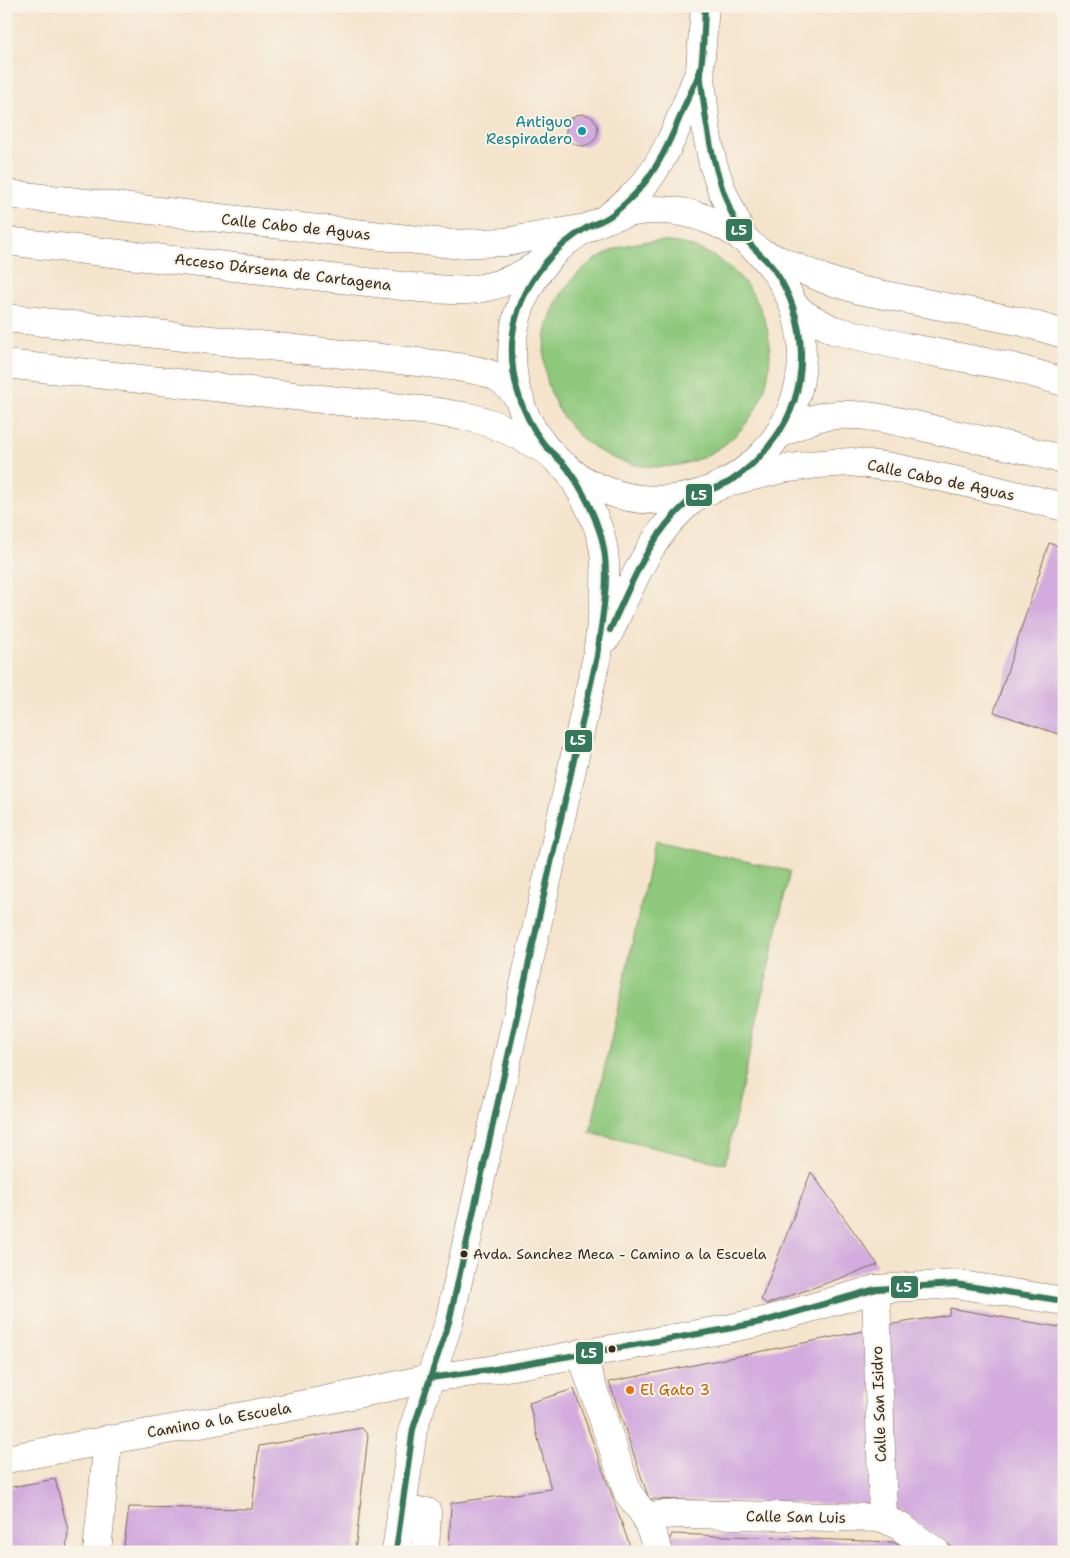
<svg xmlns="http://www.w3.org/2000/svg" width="1070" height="1558" viewBox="0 0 1070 1558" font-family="'Shantell Sans',sans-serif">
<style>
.green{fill:#8ec87c;stroke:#64794d}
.building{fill:#d3abde}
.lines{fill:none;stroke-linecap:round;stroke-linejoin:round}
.street-casing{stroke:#7c6b5b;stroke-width:29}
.secondary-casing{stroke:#7c6b5b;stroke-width:29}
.highway-casing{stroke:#7c6b5b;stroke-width:29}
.street{stroke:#fff;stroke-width:28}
.secondary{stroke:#fff;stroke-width:28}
.highway{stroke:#fff;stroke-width:28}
.bus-1-casing{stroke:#f7f3e8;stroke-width:10}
.bus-1{stroke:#34795c;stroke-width:6}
.culture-dot{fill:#0f9aa8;stroke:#f7f3e8;stroke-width:2}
.bus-dot{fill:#3b2a1e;stroke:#f7f3e8;stroke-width:2}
.food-dot{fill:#e8710a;stroke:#f7f3e8;stroke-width:2}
.labels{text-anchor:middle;stroke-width:4;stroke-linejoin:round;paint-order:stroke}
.bus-label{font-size:14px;fill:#3b2a1e;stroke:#f7f3e8;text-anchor:start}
.culture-label{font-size:15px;fill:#0d838f;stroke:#f7f3e8;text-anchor:end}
.street-label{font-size:15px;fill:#3b2a1e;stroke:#f7f3e8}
.food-label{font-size:15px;fill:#c56008;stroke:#f7f3e8;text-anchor:start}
.line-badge{stroke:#f7f3e8;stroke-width:2}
.badge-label{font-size:14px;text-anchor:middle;font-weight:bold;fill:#fff}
</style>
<rect width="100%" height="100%" fill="#f7f3e8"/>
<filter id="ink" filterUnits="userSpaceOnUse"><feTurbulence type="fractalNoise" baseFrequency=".02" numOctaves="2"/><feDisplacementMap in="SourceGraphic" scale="10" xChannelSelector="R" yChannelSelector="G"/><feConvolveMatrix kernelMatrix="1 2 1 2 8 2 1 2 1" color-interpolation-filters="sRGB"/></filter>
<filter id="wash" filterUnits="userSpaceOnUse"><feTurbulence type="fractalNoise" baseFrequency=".0096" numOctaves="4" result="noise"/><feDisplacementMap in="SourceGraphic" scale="20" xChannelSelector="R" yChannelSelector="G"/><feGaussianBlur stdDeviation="1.12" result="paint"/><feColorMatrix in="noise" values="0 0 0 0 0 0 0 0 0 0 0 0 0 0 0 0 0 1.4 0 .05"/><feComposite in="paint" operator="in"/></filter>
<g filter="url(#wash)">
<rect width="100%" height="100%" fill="#f5e4cc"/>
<!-- green -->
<path class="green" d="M544 354a113 113 0 1 1 226 0a113 113 0 1 1-226 0Z
M655,841L790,871L725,1164L590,1133Z"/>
<g id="blocks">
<!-- building -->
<path class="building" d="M566 130a16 16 0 1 1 32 0a16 16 0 1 1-32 0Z
M1049,543L1064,548V736L994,712Z
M811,1172L878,1265L767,1304L761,1300Z
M950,1308L1064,1328V1552H959L888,1502L887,1325L949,1315Z
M868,1330L876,1505L649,1499L609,1382Z
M574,1389L632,1552H449L451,1503L551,1489L529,1403Z
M362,1428L368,1435L355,1552H123L129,1507L252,1509L259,1446Z
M55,1479L68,1530L66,1552H6V1488Z
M672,1534L894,1542L908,1552H670L667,1545Z"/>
</g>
</g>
<g filter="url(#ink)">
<use href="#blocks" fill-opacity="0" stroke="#7c6b5b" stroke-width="1"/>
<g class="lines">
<defs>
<path id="street" d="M6,194L453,244L505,242L586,228
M759,252L827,280L859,290L1023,322L1064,334
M6,364L438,412C448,414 459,415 469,417C499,424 526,439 552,454
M728,482L783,469L819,464L851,462L891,467L963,482L1064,507
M876,1289L883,1518
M581,1353L628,1493L645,1516L659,1552
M6,1459C148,1432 290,1410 430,1378
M401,1512H427L425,1552
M645,1516L679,1514L883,1518L901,1527L936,1552
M97,1552L108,1439"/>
<path id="secondary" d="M705,6L700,69L707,135L713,164L723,193L744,239
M607,218C622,206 637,194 649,178C672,147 684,108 699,73
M607,637C632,584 651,528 701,493
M430,1378L489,1370L727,1329L765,1321L876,1289L955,1284L1064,1301
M396,1552L413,1429L449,1322L597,656C601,619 611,573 601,537C594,512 580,490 567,467"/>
<path id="highway" d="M512 355a145 145 0 1 1 290 0a145 145 0 1 1-290 0Z
M6,241L420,288C435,289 451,291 467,290C494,288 521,277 543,261
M794,305L805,315L833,330L906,347L1012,367L1064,382
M6,318L418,362C439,365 480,368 497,377C506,383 513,391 520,399
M778,435C791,429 805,421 820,417C859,409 910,424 948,433C987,441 1026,449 1064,460"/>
</defs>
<!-- street casing -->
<use href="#street" class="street-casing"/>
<!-- secondary casing -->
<use href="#secondary" class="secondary-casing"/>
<!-- highway casing -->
<use href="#highway" class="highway-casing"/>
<!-- street -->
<use href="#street" class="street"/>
<!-- secondary -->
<use href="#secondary" class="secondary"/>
<!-- highway -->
<use href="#highway" class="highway"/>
<defs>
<path id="bus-1" d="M610,630C631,585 649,535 688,502C700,492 715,489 729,482C747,471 763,455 775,438C812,388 808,318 773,268C762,254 746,244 738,228C713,174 706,130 700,71
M430,1378L489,1370L727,1329L765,1321L876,1289L955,1284L1064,1301
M396,1552L413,1429L449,1322L597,656C602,617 612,574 601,536C594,513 581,487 567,468C560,459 551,453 544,444C520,413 508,372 513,333C519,290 549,250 586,228C593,224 600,222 607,218C617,212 627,202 635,194C659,169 672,136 685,105C690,93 698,80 701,67C704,47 704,26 705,6"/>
</defs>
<!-- bus-1 casing -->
<use href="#bus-1" class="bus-1-casing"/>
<!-- bus-1 -->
<use href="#bus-1" class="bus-1"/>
</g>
</g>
<!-- markers -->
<circle class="culture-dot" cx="582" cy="131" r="5"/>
<g class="bus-dot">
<circle cx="464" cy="1254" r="4.5"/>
<circle cx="612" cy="1349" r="4.5"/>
</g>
<circle class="food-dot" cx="630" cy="1390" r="5"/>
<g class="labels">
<!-- bus labels -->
<g class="bus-label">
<text x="473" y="1259">Avda. Sanchez Meca - Camino a la Escuela</text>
</g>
<!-- culture labels -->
<g class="culture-label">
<text x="572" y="127">Antiguo<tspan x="572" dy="17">Respiradero</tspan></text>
</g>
<!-- street labels -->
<g class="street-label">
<text transform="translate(296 227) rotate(6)" y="5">Calle Cabo de Aguas</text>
<text transform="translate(283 272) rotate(7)" y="5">Acceso Dársena de Cartagena</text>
<text transform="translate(941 480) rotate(12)" y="5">Calle Cabo de Aguas</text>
<text transform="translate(879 1404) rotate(-92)" y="5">Calle San Isidro</text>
<text transform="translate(219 1420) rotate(-10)" y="5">Camino a la Escuela</text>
<text transform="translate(796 1517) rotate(1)" y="5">Calle San Luis</text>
</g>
<!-- food labels -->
<g class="food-label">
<text x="640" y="1395">El Gato 3</text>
</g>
</g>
<g class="line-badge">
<rect x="725" y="218" width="28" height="24" rx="5" fill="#34795c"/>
<rect x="685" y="483" width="28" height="24" rx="5" fill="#34795c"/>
<rect x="564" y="729" width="29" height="24" rx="5" fill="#34795c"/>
<rect x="890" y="1275" width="29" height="24" rx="5" fill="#34795c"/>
<rect x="575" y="1341" width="29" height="24" rx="5" fill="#34795c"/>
</g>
<g class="badge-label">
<text x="739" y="235">L5</text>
<text x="699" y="500">L5</text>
<text x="578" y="745">L5</text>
<text x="904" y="1292">L5</text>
<text x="589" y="1358">L5</text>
</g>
<!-- margin -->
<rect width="1070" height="1558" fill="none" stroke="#f7f3e8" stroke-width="25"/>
</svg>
